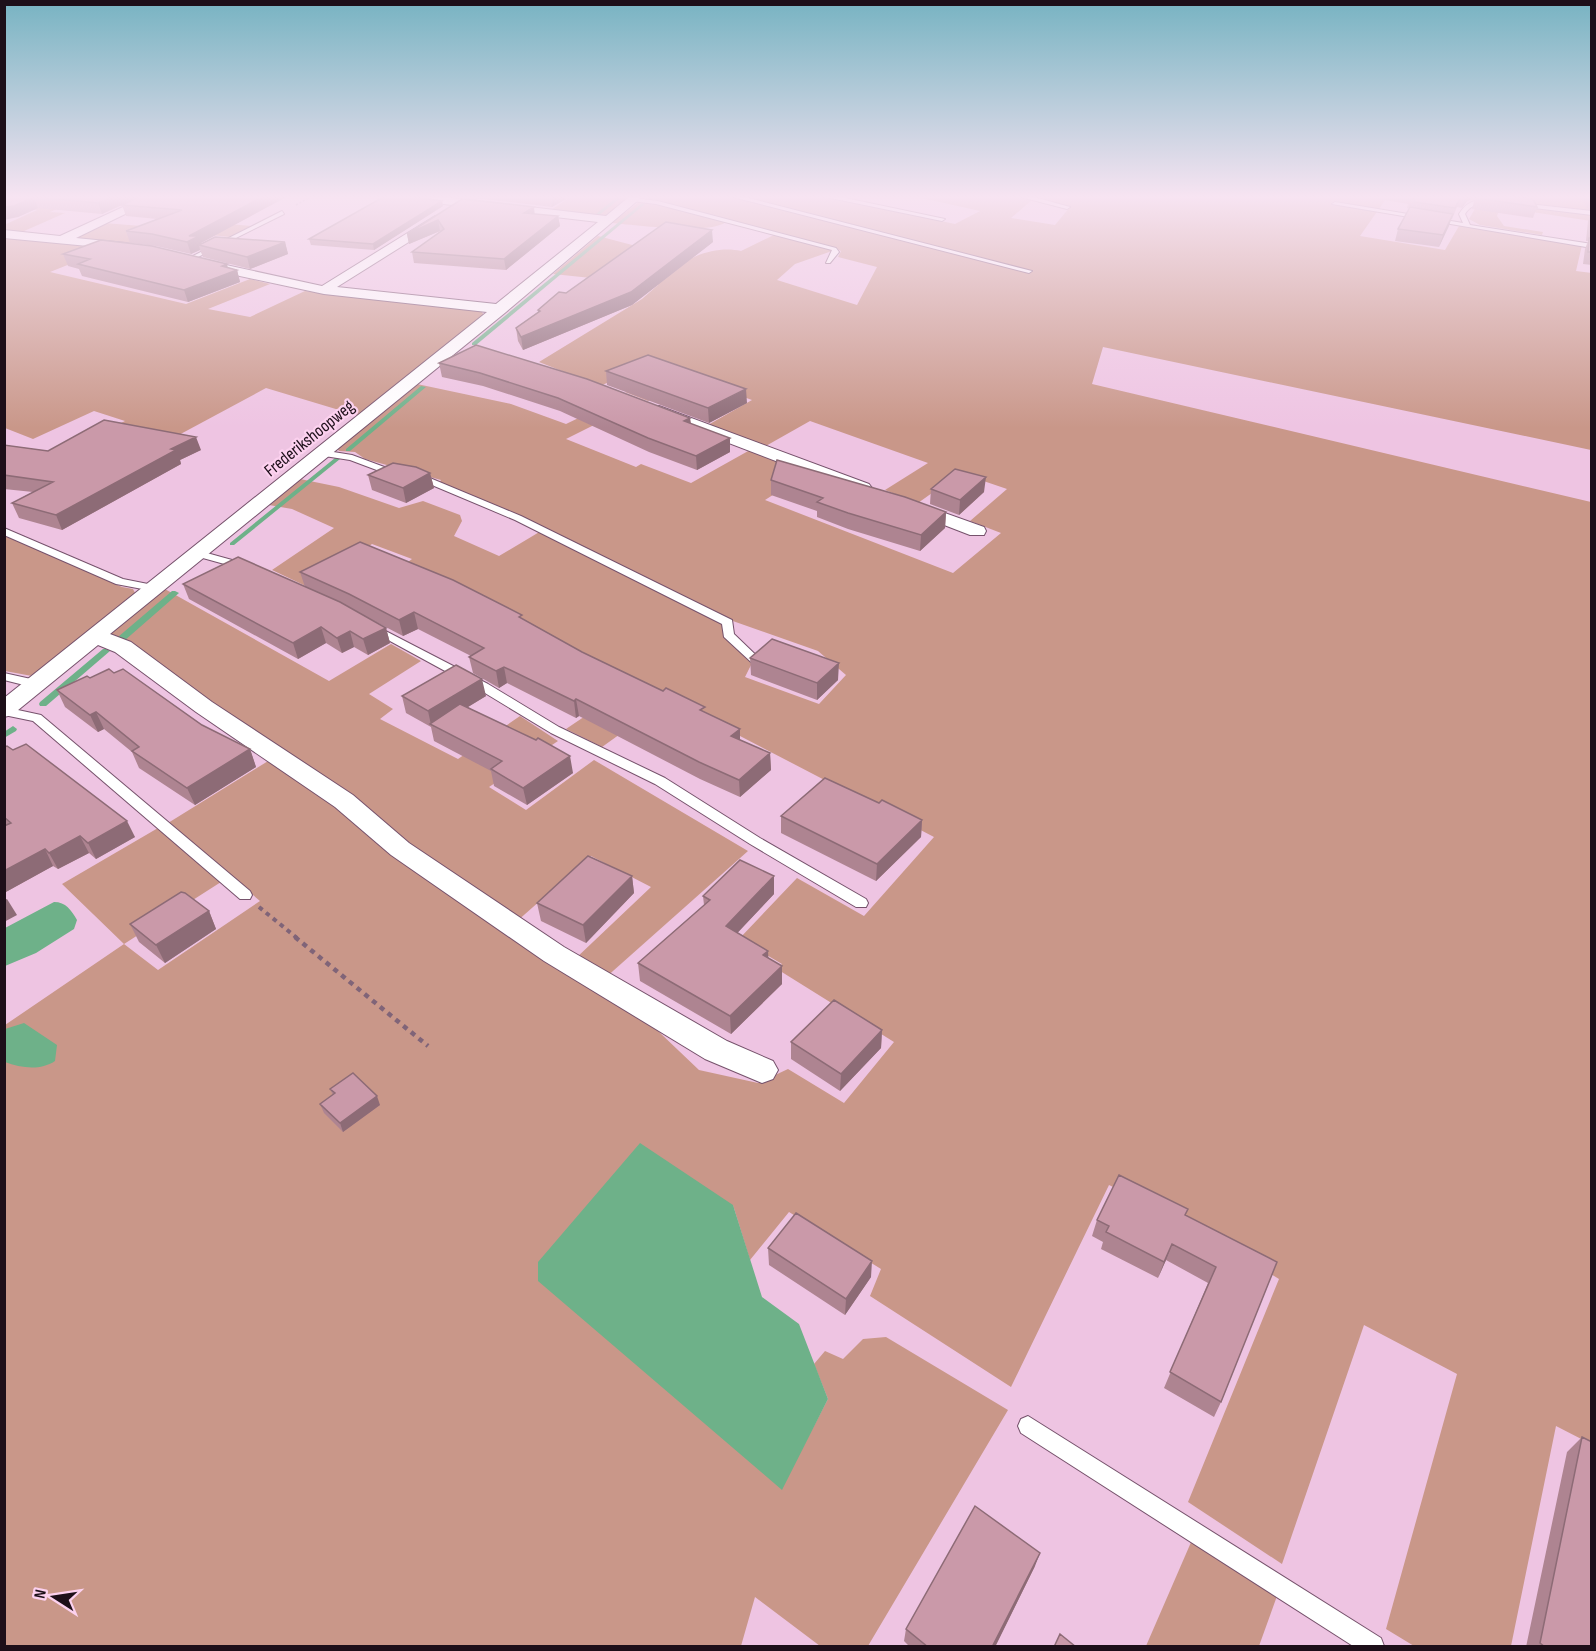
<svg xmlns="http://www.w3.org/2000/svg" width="1596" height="1651" viewBox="0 0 1596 1651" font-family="'Sofia Sans Condensed',sans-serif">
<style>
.green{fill:#c99789}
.water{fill:#6eb189}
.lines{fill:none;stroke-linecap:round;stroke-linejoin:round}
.stream{fill:#6eb189;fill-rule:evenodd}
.lane-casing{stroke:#76526c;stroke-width:2}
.street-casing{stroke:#76526c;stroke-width:2}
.path-far2{stroke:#806478;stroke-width:1.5;stroke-dasharray:2 2;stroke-linecap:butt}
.path-far1{stroke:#806478;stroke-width:4;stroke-dasharray:4.5 4.5;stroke-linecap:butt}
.path{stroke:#806478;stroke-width:4.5;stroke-dasharray:5 5;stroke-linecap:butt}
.lane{fill:#fff;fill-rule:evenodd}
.street{fill:#fff;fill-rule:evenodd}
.wall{fill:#ae8491}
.shaded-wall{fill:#8d6b76}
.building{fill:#ca99a9;stroke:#8d6b76;stroke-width:1.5}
.labels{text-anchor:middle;stroke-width:4.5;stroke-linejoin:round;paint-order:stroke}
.far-street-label{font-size:18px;fill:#1d0f19;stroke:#fcd1ef}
</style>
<rect width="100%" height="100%" fill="#eec4e2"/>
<!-- green -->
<path class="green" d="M572,196H633L606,217L548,212Z
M645,196H823L955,224L980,211L913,196H1017L1032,200L1011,218L1055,225L1070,207L1026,196H1388L1360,236L1445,250L1459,226L1582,245L1576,271L1592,273L1591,450L1103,347L1092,384L1591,502V1444L1556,1426L1511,1646H1414L1386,1629L1457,1374L1364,1325L1282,1564L1188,1502L1279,1279L1176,1217L1109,1185L1011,1387L870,1296L881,1269L789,1212L750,1260L733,1205L781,1489L828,1399L814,1364L825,1351L843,1359L863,1339L886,1337L1008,1410L868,1646H820L755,1597L741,1646H5V1025L124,944L62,884L158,828L221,882L124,944L158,970L260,901L168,823L273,758L637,1011L699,1070L758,1083L788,1069L844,1103L894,1042L777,969L782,964L739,939L797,878L864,916L934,837L669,699L602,747L566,729L634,683L349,605L412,559L372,544L310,588L272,570L334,528L292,509L269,505L300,479L339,487L399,508L423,501L460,515L462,521L454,536L499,556L541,531L725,623L724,636L752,663L745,677L819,704L846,675L818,651L730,620L521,516L439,483L441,480L365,459L355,452L339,451L337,448L417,384L511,404L566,424L616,400L632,406L566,439L636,467L641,464L691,483L750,450L809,472L765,500L953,573L1001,533L970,521L1007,489L960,473L918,503L885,490L928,463L810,421L764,447L708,425L752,400L696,380L648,401L625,392L672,372L650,364L600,386L539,362L642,299L658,285L553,274L598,236L689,260C703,251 725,247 741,251L774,235L829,249L832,251L795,264L777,280L857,305L877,267L838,257L841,251L835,248L657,200L642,199Z
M1473,196H1591V221L1500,207L1497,216L1504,226L1543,232L1542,235L1480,225L1469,219L1479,202L1471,199Z
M640,201L654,202L726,222C709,235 636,225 612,223Z
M73,202L50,212L65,213L22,232L5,231L4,225L37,210L5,207Z
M186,220L251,226L230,237L162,230L133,244L76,238L104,223L167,228Z
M4,236L110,248L50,272L186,304L250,279L270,284L208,309L250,317L305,291L481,311L484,315L359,416L266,388L162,444L113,427L125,421L94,411L33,439L5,428Z
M4,535L122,587L133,589L135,593L132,598L32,676L5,671Z
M163,588L329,681L391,644L421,661L369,694L393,709L380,719L458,759L520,716L558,741L489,787L526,810L594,760L748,851L604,979L574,960L651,887L591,856L516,922L110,634Z
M1192,1540L1277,1596L1259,1646H1146Z"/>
<!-- water -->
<path class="water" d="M54,902C66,902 71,910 77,920L74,929L36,953L5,966V928Z
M24,1023L57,1045L55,1061C40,1071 21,1068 5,1062V1029Z
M640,1143L733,1205L762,1297L799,1324L828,1399L782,1490L538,1281V1262Z"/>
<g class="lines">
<!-- stream -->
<path class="stream" d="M618,196H623L598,216H596V214Z
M650,196H654L650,200L648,199Z
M642,203L645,204L476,345H472V343Z
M421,386L426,387L350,451H346V449Z
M335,458L340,459L234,545H230V543Z
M172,591H175L179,593L124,641H118V637Z
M103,649H106L110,651L46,706H40L39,704L40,702Z
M13,726L17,729L16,731L4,738V732Z"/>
<defs>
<path id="lane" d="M729,196H741L1032,271L1029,273Z
M821,196H836L945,219L942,221Z
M1017,196H1030L1070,207L1067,209Z
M634,198L658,201L836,248L839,252L830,263H826L832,250L656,204L632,201Z
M1478,200L1495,202C1483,207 1474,200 1465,214L1470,225L1592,244V248L1332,204L1335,202L1463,223L1459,214C1464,206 1469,202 1478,200Z
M1520,203L1592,211V215L1518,206Z
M282,211L284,214L190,261L185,260Z
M321,450L352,455L395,471L425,476L521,516L732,620L734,634L761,660L759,662H751L724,637L722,624L515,520L420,480L390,475L350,460L318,455L316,453Z
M4,528L123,579L153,585L158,588L153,591L116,584L4,535Z
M196,550L250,565L251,567L246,570L192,555L191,553Z
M372,624L488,684L559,727L665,778L760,838L866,899L868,903L866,907H856L750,844L655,784L551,733L480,690L368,629V625Z
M4,673L40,681L42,684L36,688L4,680Z
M4,707L41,715L250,891L252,895L250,899H240L33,721L4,715Z
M1028,1416L1381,1638L1384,1646H1353L1021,1433L1018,1426L1021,1419Z"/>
<path id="street" d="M147,196H162L76,238L126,243L130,244L132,247L130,250L4,238V230L60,236Z
M396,196H435L606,216L630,196H643L506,312L110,634L131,642L212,702L353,795L409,843L564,947L727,1041L773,1061L778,1070L773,1079L762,1083L705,1059L544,961L391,855L335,807L196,712L115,652L98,645L12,715L4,717V698L487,312L324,294L198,267L197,264L198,261L203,260L322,286L435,216L439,217V223L337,287L496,304L598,222L401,199Z
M659,406L869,484L872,488L869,492H857L653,414L651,411L653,408Z
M914,502L984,527L986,531L984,535H970L908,511L905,507L908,503Z"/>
</defs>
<!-- lane casing -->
<use href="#lane" class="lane-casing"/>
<!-- street casing -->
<use href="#street" class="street-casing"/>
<!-- path-far2 -->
<path class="path-far2" d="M296,205L312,196"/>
<!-- path-far1 -->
<path class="path-far1" d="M259,907L297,938"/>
<!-- path -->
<path class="path" d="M295,937L428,1046"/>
<!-- lane -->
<use href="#lane" class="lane"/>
<!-- street -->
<use href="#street" class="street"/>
</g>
<!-- wall -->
<path class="wall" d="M4,196H288L201,243L202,244L285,242L288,254L250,269L203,257L200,250L191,254L156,246L130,243L126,231L157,219L126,216L122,205L102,214L38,208L18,217Z
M458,196H565L566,199L552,207Z
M1361,196H1528L1527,198L1537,207L1533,218L1472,209L1475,198L1467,201L1462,208L1457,207L1452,219H1451L1439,247L1395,241L1398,229L1410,209L1407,208L1408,204Z
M1581,196H1592V210L1587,208Z
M462,199L535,214L558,216L560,226L506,270L414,263L412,252L441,231H440L409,244L407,234Z
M442,201L443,206L374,250L311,245L309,239Z
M1592,212V265L1583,264L1585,249L1588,241H1586L1588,221Z
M713,242L632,305L523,350L518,341L516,328L538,312V310L566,293Z
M63,254L227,267L237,270L240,282L188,302L82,276L79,269L68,266Z
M439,363L690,418L691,423L730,452L697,470L649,452L560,411L483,386L442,377Z
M606,371L747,403L709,423L607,385Z
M4,445L48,451L201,450L180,460L181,464L62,530L19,518L12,503L33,492L4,489Z
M430,473L434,488L406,503L372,490L368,475Z
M771,480L946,512L945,528L920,551L848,529L817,517V511L771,495Z
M931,489L984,492L959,515L930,504Z
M300,572L522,618L582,652L740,729V740L770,753L771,770L740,797L700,779L579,716L576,718L507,683L499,688L473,673L469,657L471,656L418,629L403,636L351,609L386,628L390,643L368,655L354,647L342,653L326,643L298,659L189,599L183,584L305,587Z
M750,658L838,680L817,700L751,675Z
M114,673L202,725L250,749L256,767L195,805L139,768L132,752L104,729L98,732L65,707L57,690L90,678Z
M402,696H486L468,707L573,773L527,805L494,786L491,771L434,741L431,727L406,713Z
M4,747L135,837L96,859L89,853L58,869L53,866L4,893V826H6L4,825Z
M879,803L922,820L921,837L876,881L781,833V816Z
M632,876L634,893L586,943L541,921L537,903Z
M774,894L737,933L768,959L782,984L731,1034L640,981L638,963L704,905L703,896Z
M209,911L216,929L165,963L139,942L130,924Z
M882,1030L881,1048L840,1091L791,1059V1042Z
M330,1089L380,1105L343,1132L324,1113L320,1104L333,1095Z
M1185,1215L1277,1262L1221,1402L1214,1417L1164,1388L1208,1283L1166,1260L1158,1278L1101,1249L1103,1242L1092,1236L1097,1220Z
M768,1248L871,1277L845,1315L769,1265Z
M1582,1437L1592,1647H1526L1567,1452Z
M1035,1566L995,1647H910L904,1641L906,1629Z"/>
<!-- shaded-wall -->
<path class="shaded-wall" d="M113,196H141L102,214L98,203Z
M264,196H288L201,243L202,246L199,245L200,250L191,254L187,242L189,236Z
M565,196L566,199L552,207L551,197Z
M1466,196H1482L1467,201L1462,208Z
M34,197L38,208L18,217L4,220V207Z
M442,201L443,206L374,250L373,244Z
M534,207L535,217L524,213Z
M1453,214L1449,226L1439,247L1443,235Z
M558,216L560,226L506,270L504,259Z
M438,220L440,231L409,244L407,234Z
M712,230L713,242L632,305L523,350L521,337Z
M285,242L288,254L250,269L247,257Z
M227,264L229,273L237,270L240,282L188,302L184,290L222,266Z
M746,389L747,403L709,423L708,408Z
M690,418L691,432L684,421Z
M196,437L201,450L180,460L181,464L62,530L56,515L171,449Z
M730,438V452L697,470L696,456Z
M430,473L434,488L406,503L403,488Z
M986,477L984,492L959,515L960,500Z
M946,512L945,528L920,551L921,535Z
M414,612L418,629L403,636L399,620Z
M321,627L326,643L298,659L293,643Z
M386,628L390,643L368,655L363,639Z
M350,631L354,647L342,653L337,638Z
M839,663L838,680L817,700V683Z
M504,667L507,683L499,688L496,671Z
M482,679L486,696L435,727L431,725L428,711Z
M576,699L579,716L576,718L574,701Z
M96,712L104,729L98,732L90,715Z
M740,729V747L731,736Z
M250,749L256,767L195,805L187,788Z
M770,753L771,770L740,797L739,780Z
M570,756L573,773L527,805L523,788Z
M922,820L921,837L876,881L877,864Z
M127,821L135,837L96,859L88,843Z
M80,836L89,853L58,869L49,853Z
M45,849L53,866L4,893V871Z
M632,876L634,893L586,943L583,925Z
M774,876V894L727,944L726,926Z
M7,899L17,915L4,922V900Z
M209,911L216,929L165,963L156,945Z
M768,951L769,968L763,955Z
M782,966V984L731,1034L730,1016Z
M882,1030L881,1048L840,1091L841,1074Z
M377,1096L380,1105L343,1132L340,1123Z
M1172,1244L1166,1260L1158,1278L1164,1262Z
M872,1261L871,1277L845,1315L846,1299Z
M1040,1553L1035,1566L995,1647H992Z"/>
<!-- building -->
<path class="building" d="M4,196H113L98,203L34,197L14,206L4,207Z
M140,196H264L189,236H199L187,242L152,234L126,231L182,210L122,205Z
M385,196H407L442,201L373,244L309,239Z
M1411,196H1466L1465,197H1461L1455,208L1414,202L1415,199L1410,198Z
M1477,196H1509L1533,199L1537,207L1476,198Z
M462,199L534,207L524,213L558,216L504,259L412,252L444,229L438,220L407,234Z
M1410,207L1453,214L1443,235L1398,229Z
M666,222L712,230L631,292L521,337L516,328L540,311L538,310L559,292L566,293Z
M215,237L285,242L247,257L199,245Z
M1589,238H1592V252H1588Z
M101,240L152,246L227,264L222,266L237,270L184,290L78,264L90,259L63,254Z
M476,345L587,379L690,418L684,421L730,438L696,456L648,438L558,398L480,373L439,363Z
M648,355L746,389L708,408L606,371Z
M104,420L196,437L171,449L176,450L56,515L12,503L53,482L4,475V445L48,451Z
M777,460L905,497L946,512L921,535L848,513L817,502L823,498L771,480Z
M393,463L416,467L430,473L403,488L368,475Z
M955,469L986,477L960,500L931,489Z
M360,542L453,580L522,615L519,617L582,652L663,691L666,688L705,707L700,710L740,729L731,736L770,753L739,780L699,762L576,699L574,701L504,667L496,671L469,657L484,648L414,612L399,620L349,594L300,572Z
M238,557L340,602L386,628L363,639L350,631L337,638L321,627L293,643L183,584Z
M772,639L839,663L817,683L750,658Z
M456,665L482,679L428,711L402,696Z
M109,669L114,673L123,669L202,725L250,749L187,788L132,751L139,747L96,712L90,715L57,690L87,676L90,678Z
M460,704L536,740L538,738L570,756L523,788L491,769L502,761L430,724Z
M26,744L127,821L88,843L80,836L49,853L45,849L4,871V826L11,823L4,817V747L7,746L13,750Z
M825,778L879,803L882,800L922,820L877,864L781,816Z
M588,856L632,876L583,925L537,903Z
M740,860L774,876L726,926L768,951L763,955L782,966L730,1016L638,963L710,900L703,896Z
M181,892L185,893L209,911L156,945L130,924Z
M834,1000L882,1030L841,1074L791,1042Z
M353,1073L377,1096L340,1123L320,1104L335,1093L330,1089Z
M1119,1175L1188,1209L1185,1215L1277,1262L1221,1402L1170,1372L1216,1267L1172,1244L1164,1262L1106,1232L1109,1226L1097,1220Z
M796,1213L872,1261L846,1299L768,1248Z
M1582,1437L1592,1442V1647H1545L1540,1643Z
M975,1506L1040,1553L992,1647H928L906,1629Z
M1060,1634L1076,1647H1054Z"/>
<!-- sky -->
<linearGradient id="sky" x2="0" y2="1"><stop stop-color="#77b3c2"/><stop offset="0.46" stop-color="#f7e4f2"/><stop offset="1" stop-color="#f7e4f2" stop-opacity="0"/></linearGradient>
<rect width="1596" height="428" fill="url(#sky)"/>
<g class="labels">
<!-- far-street labels -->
<g class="far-street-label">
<text transform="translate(309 438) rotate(-39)" y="6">Frederikshoopweg</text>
</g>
</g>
<!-- border -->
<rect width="1596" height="1651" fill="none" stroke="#1d0f19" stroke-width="12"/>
<!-- north arrow -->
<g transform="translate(54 1597) rotate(282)" stroke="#fcd1ef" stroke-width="4.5" paint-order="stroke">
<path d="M0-4.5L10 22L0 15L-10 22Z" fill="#1d0f19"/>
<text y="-9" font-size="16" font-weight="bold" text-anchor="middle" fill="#1d0f19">N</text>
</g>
</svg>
